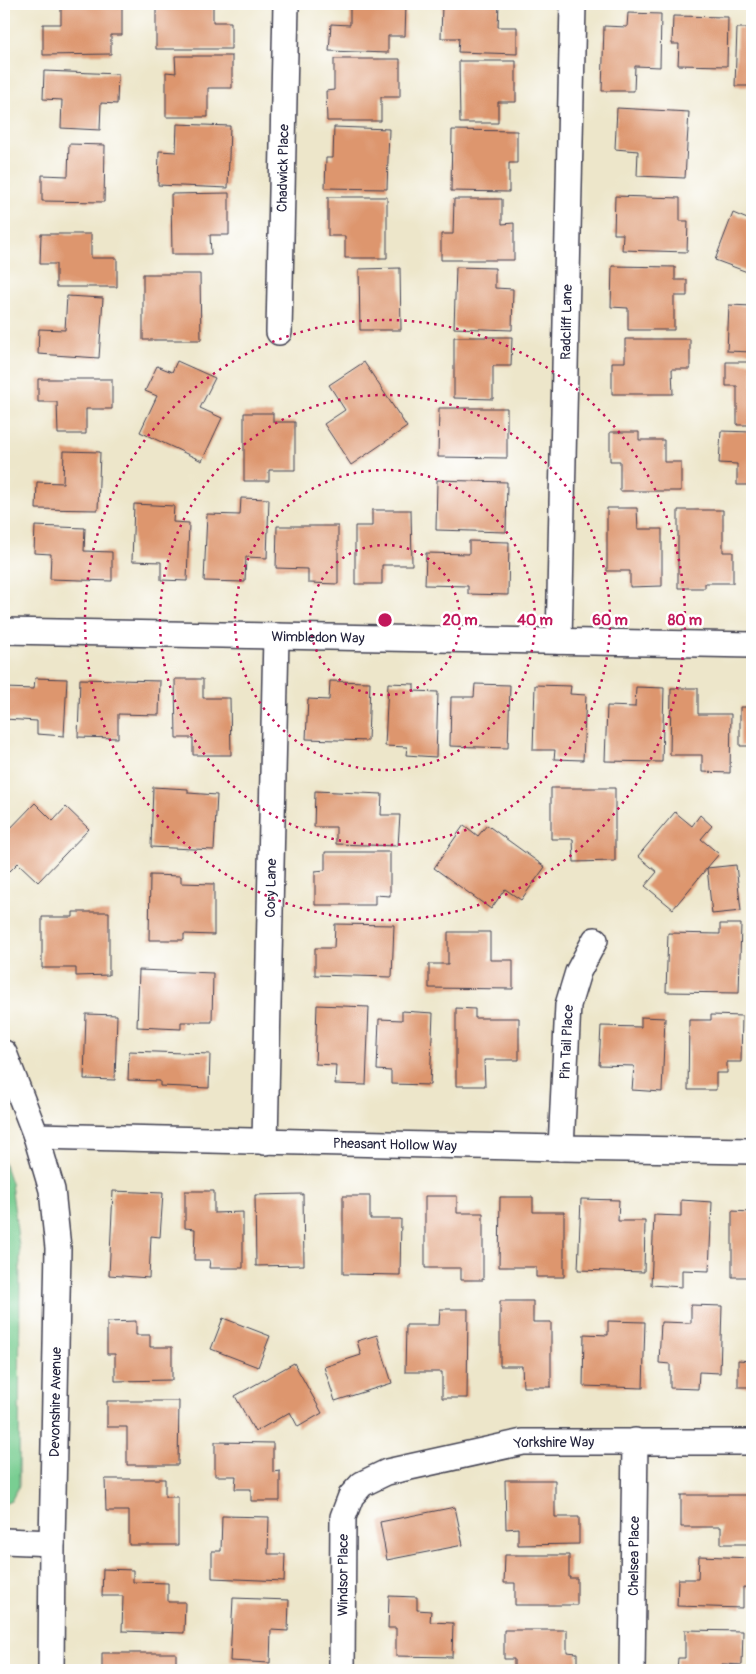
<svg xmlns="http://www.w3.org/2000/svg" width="756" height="1674" viewBox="0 0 756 1674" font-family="Pangolin,sans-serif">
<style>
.green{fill:#79ce92;stroke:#4e7866}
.building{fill:#dd966e}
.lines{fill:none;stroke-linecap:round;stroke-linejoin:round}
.minor-casing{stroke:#403f50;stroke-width:28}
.minor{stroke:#fff;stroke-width:25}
.ring{fill:none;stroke:#c2185b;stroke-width:2.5;stroke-dasharray:2.5 5}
.labels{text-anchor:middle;stroke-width:5;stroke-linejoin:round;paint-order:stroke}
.street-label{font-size:14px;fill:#22223b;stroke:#fff}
.centre{fill:#c2185b;stroke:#fff;stroke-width:2.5}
.ring-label{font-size:15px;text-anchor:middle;font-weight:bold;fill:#c2185b;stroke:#fff;stroke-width:5;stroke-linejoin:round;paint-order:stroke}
</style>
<rect width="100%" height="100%" fill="#fff"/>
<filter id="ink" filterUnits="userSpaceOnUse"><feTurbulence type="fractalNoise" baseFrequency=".02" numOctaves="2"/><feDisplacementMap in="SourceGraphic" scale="10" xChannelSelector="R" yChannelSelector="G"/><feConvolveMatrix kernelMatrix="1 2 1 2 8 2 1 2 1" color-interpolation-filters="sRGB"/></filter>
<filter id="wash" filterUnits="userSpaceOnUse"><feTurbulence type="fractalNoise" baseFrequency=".0096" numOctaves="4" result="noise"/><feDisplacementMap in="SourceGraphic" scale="20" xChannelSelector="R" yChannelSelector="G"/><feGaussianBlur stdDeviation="1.12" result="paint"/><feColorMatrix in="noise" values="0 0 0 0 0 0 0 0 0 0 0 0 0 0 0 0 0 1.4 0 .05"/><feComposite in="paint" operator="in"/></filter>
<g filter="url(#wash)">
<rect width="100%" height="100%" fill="#ede6ca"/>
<!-- green -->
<path class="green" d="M4,1162L11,1183L20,1254L19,1486L11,1501L4,1504Z"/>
<g id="blocks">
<!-- building -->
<path class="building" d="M61,4H122V35H111V54L43,55V24H61Z
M156,4H213V22H231V49H156Z
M350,4H406L405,36H388V53L329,51L331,24L350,25Z
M442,4H499L498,27H517V54L458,52L459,38H441Z
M628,13L661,14L660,67L635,66L634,91H602L604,26L627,27Z
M673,16L728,17L727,66L678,65L679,44H672Z
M737,28H752V86H735Z
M175,56H232V88H208V117H166V72L176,73Z
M334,59H400V97H381V121H327L326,91L334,90Z
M459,61H516V102H498V123H460Z
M44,71L118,74L117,104L101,103L100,130L61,128L62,100L43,99Z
M617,108L689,112L685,178L637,176L638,151L615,149Z
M177,124L230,126L228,188L158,185L159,151L176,152Z
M334,127L389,129L387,189L325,188L326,158H333Z
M452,130L517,131V163H509V192L451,191Z
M69,144L105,145L104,202L42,201V175L68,176Z
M229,193V235H210L211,254H172L171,194Z
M615,196L680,198V221H688L687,252L622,250L623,234H614Z
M328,197H387V258H345V236H328Z
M454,199H502V224L514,223V260H441V234H453Z
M733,213L752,221V267L750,273L715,260Z
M41,234H91V258H117V287H56V264H40Z
M612,266L675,267V280H687V296H674V330H628V308L611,307Z
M456,267L495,268V288L513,289L512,330L454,328Z
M400,268L401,330H360L359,269Z
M143,274H200L201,340H143Z
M67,296L103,298L99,358L38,354L39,329L65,330Z
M729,305L752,306V352L727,351Z
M454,337H512L511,366H493V399L454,398Z
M625,339H690V369H672L673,394H612V362H625Z
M177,361L215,378L200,408L222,418L202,461L140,432L157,396L145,391L157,366L172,372Z
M364,362L407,427L351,465L324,424L345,410L329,385Z
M726,362H752V425H737V386H726Z
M38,379H112V409H86V434H58L57,402H38Z
M439,408H507V458L438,457Z
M244,413H273V422H295V470H269V481H244Z
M721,431L752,432V485H737V464L719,463Z
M610,432H639V440H664V462H681V491H620V461H610Z
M64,451L100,452L98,510L36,509L37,482L63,483Z
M437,480L507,482L506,532L436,530Z
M241,498L269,499L267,558L246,557L245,582L204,581L207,514L240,515Z
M134,504L174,506L173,522L189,523L187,581L161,580V562L132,561Z
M607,508H637L638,529H662V586L630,587V571H607Z
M372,510H411L412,565H382V584H355V526H372Z
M678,510H723V552H733V583H705V588H678Z
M35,526L85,528L84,551L112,552V581L50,579L51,554L34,553Z
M277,526H338V584L308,583V569L276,568Z
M469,541L509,542L508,595L468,594V586L425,585L426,553L469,554Z
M35,678L67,679L64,736L37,734V721L4,719V688L34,689Z
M80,679L160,681L159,715L118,714V738L78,737Z
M175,679H203V698H230L231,755H193V738H176Z
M330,681L370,682L368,741L306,739L308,699L329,700Z
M388,683L414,684V691L438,692L436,757L406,755L407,747L385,746Z
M475,684L510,685L508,748L450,746L451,697H474Z
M535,685L571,686L570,694L586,695L583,760L554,759L555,750H533Z
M636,687L664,688L662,762L605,761L607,706L635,707Z
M671,688H698V714H731L730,773L702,772V755H670Z
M740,707H752V746H740Z
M153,787L188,789V793L217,795L214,850L151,847Z
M551,788H615V861L574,862L573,839H551Z
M315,791L382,794L381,815H400L398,846L336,844V827H314Z
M35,803L53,821L66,807L89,829L38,882L18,863L10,871L4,865V835Z
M675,812L692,826L700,815L712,826L701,839L719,854L707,868L736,865L741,911L712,914L707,868L673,909L645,886L657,872L638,856Z
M464,825L478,836L487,825L545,867L521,900L505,889L491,909L434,868Z
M325,852H390V896L375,895V905H315V871L325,870Z
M150,875L181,876V883L214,884V935L184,934V940H149Z
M73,912H109V975L76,976V968H42V917H73Z
M335,924L394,925L392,977L315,975V948H334Z
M720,924H741L739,993L666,992L668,933L720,934Z
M448,932H490V960H513V989L429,988V964H448Z
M139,970L213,973L212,1022H181V1029L137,1027Z
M317,1005L369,1007L366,1085L335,1084L336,1065L315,1064Z
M456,1008L475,1009V1018H519V1060H484L485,1086H456Z
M402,1011L433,1013L430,1085L391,1084V1071L377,1070L379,1019L402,1020Z
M86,1014L117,1015L115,1080L84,1079Z
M711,1015L742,1016L741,1062H727V1073H716V1090H688L689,1020H711Z
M641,1017L665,1018L662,1092L632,1090L634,1066L599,1065L601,1026L641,1027Z
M129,1051L210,1054L209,1088L160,1086V1081L128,1080Z
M113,1191L163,1193L160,1237L151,1236L149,1278L109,1275Z
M185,1191H214V1213L243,1212V1268H209L210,1260H194L195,1229L185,1228Z
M303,1194L304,1265L256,1266L255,1195Z
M343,1196H370V1219H401L400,1275L343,1274Z
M425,1196H457V1213H483V1280H461V1268H425Z
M500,1197H533V1212H564V1277H536V1267H499Z
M581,1199L619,1200L618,1221H645L644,1272L578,1270Z
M681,1200L712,1202L709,1271L682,1270V1287L651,1285L654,1215L681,1216Z
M732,1211L752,1212V1277H732Z
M500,1301H533V1322H551V1387H523L522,1366H500Z
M691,1305L722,1306L720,1373L699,1372L698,1389L670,1388V1364L659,1363L661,1322L691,1323Z
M440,1309H468L467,1398H442V1372H405L406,1325H439Z
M223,1318L270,1336L258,1367L211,1349Z
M136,1321V1335H150V1347H172V1380L115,1381V1354H107V1322Z
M608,1321L645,1322L643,1388L583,1386L584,1334L608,1335Z
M377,1335L392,1383L335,1401L324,1367L361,1355L357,1341Z
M738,1360L752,1361V1387H738Z
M294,1363L322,1413L298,1427L290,1412L255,1432L235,1396Z
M107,1401H179L178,1465H127V1427H107Z
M215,1442L273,1443V1472L280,1471V1501H251V1489H235L236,1476H215Z
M105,1479H165V1497H178V1545H129V1511H106Z
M505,1480H555V1517H579V1544L518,1545V1528L506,1529Z
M681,1495H752V1544H721V1527H681Z
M455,1507L463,1545L387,1560L380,1522Z
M222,1516L269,1517L268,1554H285L284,1581L212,1578V1551H221Z
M505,1555H569V1578H577V1605H515V1583H504Z
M699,1556L752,1558V1588L743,1587V1608L677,1606L678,1579H698Z
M103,1569L133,1570V1582L168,1583V1602H185L184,1633L122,1631L123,1596H102Z
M389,1596L417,1597V1610L431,1611L430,1622L453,1623L452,1657L396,1656V1628H388Z
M233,1598L289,1600L288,1631L271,1630L270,1663L230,1661Z
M504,1630H567V1652L577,1653V1670H514V1659H504Z
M685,1630L743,1631L742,1665L722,1664V1670H677L678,1658H685Z
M102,1653H176V1670H102Z"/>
</g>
</g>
<g filter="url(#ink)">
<use href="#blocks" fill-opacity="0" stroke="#403f50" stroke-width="1"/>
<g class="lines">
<defs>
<g id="minor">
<path id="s1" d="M279,332L286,4"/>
<path id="s2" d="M4,631L752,645"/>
<path id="s3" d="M559,641L573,4"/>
<path d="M4,1053L36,1136L52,1190L58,1248L52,1543L51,1670"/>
<path id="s4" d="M36,1136L561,1148L752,1151"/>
<path id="s5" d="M265,1142L276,636"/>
<path id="s6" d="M561,1148L568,1005L578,972L595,940"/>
<path d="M4,1541L52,1543"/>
<path id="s7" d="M342,1670L343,1517L351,1496L362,1484L387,1472L523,1442H752"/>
<path id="s8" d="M632,1670L635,1441"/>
</g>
</defs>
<!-- minor casing -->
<use href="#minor" class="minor-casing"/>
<!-- minor -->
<use href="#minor" class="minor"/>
</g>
</g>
<!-- distance rings -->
<g class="ring">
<circle cx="385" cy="620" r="75"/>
<circle cx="385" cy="620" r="150"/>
<circle cx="385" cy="620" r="225"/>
<circle cx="385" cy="620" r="300"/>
</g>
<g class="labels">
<!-- street labels -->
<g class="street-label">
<text dy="5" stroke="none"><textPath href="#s1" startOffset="164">Chadwick Place</textPath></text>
<text dy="5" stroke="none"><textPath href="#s3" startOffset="319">Radcliff Lane</textPath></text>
<text dy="5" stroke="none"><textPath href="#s2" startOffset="314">Wimbledon Way</textPath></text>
<text dy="5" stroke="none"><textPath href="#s5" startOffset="254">Cory Lane</textPath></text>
<text dy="5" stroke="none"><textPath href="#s6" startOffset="106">Pin Tail Place</textPath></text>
<text dy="5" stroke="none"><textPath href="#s4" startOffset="359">Pheasant Hollow Way</textPath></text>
<text transform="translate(55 1402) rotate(-89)" y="5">Devonshire Avenue</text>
<text dy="5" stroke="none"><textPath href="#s7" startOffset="390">Yorkshire Way</textPath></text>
<text dy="5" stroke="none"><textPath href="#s8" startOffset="114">Chelsea Place</textPath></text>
<text dy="5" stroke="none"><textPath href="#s7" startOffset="95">Windsor Place</textPath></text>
</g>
</g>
<circle cx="385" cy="620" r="8" class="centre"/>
<g class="ring-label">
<text x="460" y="625">20 m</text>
<text x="535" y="625">40 m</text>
<text x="610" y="625">60 m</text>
<text x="685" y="625">80 m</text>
</g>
<!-- margin -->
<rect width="756" height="1674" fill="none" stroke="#fff" stroke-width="20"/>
</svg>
